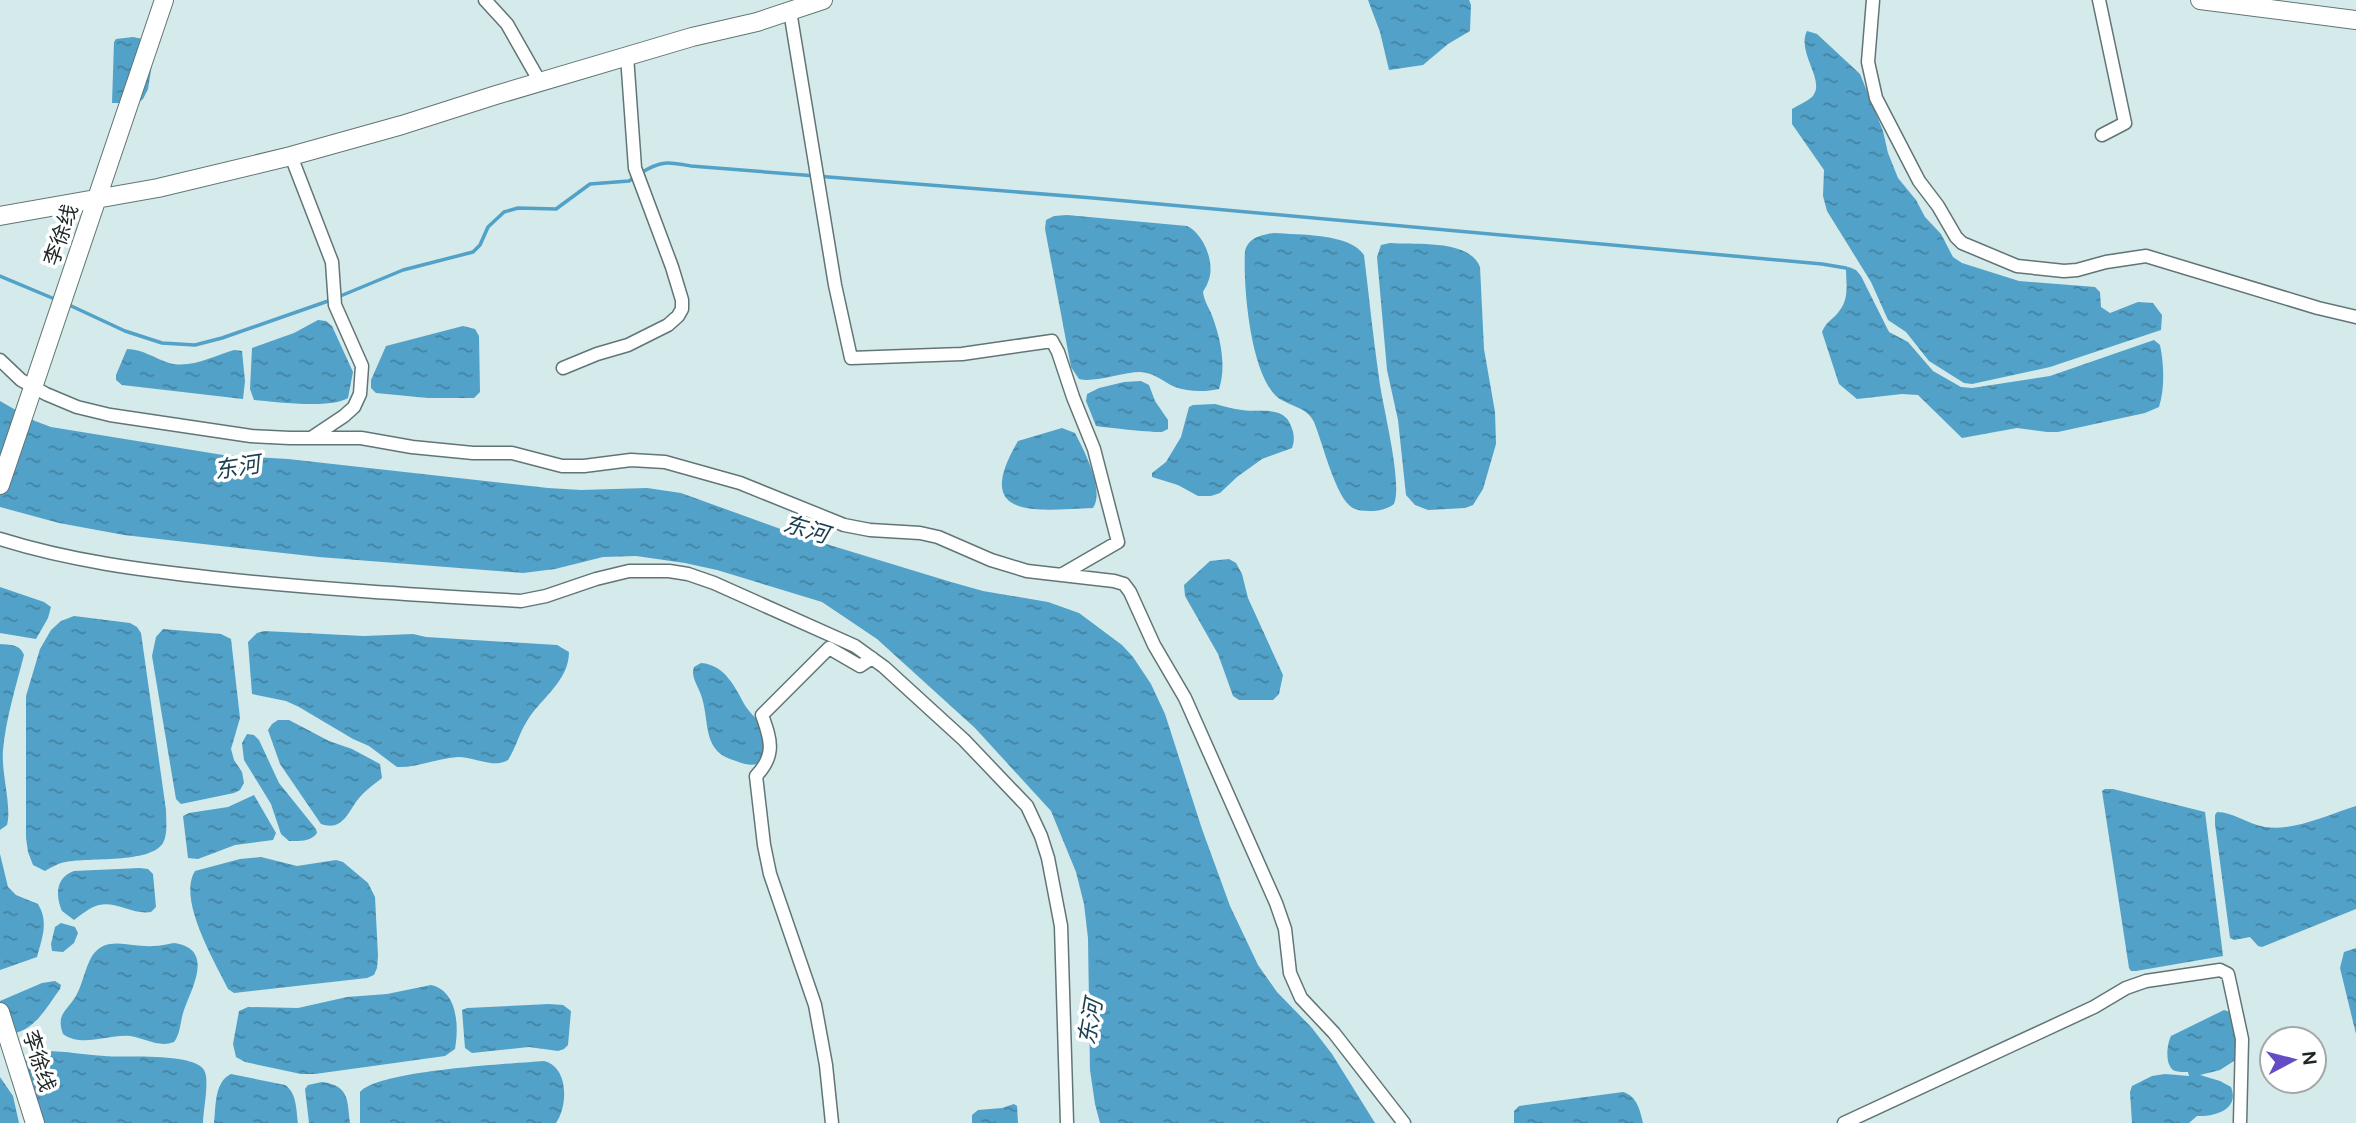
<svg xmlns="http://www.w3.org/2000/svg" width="2356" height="1123" viewBox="0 0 2356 1123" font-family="'DM Sans','Noto Sans SC',sans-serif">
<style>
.water{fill:url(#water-ripples)}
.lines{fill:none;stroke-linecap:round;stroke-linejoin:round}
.stream{stroke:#52a1c8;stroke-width:3.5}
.street-casing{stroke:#627575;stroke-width:15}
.secondary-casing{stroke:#627575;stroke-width:20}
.street{stroke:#fff;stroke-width:12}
.secondary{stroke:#fff;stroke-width:18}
.labels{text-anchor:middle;stroke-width:7;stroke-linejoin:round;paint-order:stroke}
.street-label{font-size:21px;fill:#1e2626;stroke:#fff}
.water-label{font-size:23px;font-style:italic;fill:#1d4152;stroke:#fff}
</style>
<defs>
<pattern id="water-ripples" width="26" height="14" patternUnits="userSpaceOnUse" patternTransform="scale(1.75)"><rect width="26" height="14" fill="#52a1c8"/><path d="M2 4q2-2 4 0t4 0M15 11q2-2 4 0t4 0" fill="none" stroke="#4383a2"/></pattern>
</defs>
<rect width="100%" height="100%" fill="#d5eaea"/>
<!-- water -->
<path class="water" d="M1368,0H1469L1471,5L1470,31L1448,44L1423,65L1389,70L1380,32Z
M1807,31L1817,34L1860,74L1883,131L1888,153L1898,178L1916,200L1925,217L1941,234L1953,257L1962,263L2019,281L2095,287L2100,292L2101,307L2110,313L2138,302L2153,303L2162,315L2161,330L2050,367L1972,384L1964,383L1929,361L1906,332L1888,320L1871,282L1827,211L1823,196L1824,170L1792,124V109C1798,105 1806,102 1812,97C1827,81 1796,53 1807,31Z
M133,37L143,39L153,58L148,89L143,99L138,103H112L114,42L116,39Z
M1067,215L1187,226C1204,234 1216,264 1208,282C1207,286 1204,289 1203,292C1204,300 1208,306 1211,313C1220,336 1227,365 1219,389C1206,392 1188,392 1175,387C1163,382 1154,372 1140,372C1123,372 1094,383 1079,379L1071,367L1045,229L1046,220L1054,216Z
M1274,233C1298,235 1350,233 1364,255C1369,296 1373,337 1379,378C1382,404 1403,483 1394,504C1386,510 1378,511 1369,511C1361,511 1354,510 1349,505C1334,491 1322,441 1314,422C1307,406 1286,406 1275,395C1250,369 1243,286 1245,251C1249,237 1262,235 1274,233Z
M1390,243C1416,245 1469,239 1480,267L1484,349L1495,412L1496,444L1483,489L1473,505L1465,508L1428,510L1415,505L1406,495L1398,420L1387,370L1377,257L1381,245Z
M1849,267L1856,270L1861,276L1889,332L1908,342L1933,371L1961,387L1972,388L2050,376L2154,340L2160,345C2164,364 2165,388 2159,407L2145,413L2058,432H2047L2017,428L1962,438L1918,395L1902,394L1857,399L1839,384L1822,332C1825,324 1831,320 1837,314C1850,300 1846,285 1846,268Z
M318,320L326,321L332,326L353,372L348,398C331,409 275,402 254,400L250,389L252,348L294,333Z
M463,326L475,329L479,336L480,392L474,398H428L376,393L371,388V380L386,346Z
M127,349C142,349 154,358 169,363C190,369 214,356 234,350L242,351L245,381L243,399L122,385L116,380V375Z
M1124,382L1141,381L1149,385L1155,401L1168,420V429C1166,430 1164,431 1162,432C1158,433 1100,427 1096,426L1086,401L1087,394L1099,388Z
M0,401L35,421L51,427L223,455L288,459L548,488L581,490L647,488L681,493L800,536L951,582L983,591L1048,602L1079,613L1122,645L1133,657L1151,684L1165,714L1202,829L1230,906L1258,965L1277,992L1312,1028L1332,1054L1375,1123H1100L1095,1104L1090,1070L1088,938L1084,904L1076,872L1051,811L975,728L877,639L822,602L717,570L685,563L636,556L603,557L555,569L523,573L319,557L124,535L59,523L0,507Z
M1215,404C1224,406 1233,409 1242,410C1260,413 1284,405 1291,426C1294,433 1295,440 1292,448L1262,459L1237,477L1220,493L1211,496H1198L1178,485L1152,477V473L1166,462L1181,437L1189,407L1193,405Z
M1062,428L1075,433C1084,450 1105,491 1093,508C1036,510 971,521 1018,441Z
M1229,559L1236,563L1242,574L1248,598L1283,675L1279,694L1273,700H1239L1233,696L1218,654L1185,596L1184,585L1210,561Z
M0,587L44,602L51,607L48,618L36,639L0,633Z
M74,616L130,623L137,627L141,633L166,810C166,820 168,834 163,843C150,864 88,857 66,862C58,863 52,867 45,871L33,865L28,852L26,838V696L40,649L51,630L61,621Z
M163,629L221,634L231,639L240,718L231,749L234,760L242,772L244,783L240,790L234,793L181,804L176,799L152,656L156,637Z
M264,631L364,636L413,634L426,637L557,645L569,652C569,681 541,698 527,721C519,733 516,748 508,760C494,769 475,757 458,757C438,758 417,768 397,767L369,746L353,739L299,707L286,701L252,694L248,642L257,633Z
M0,644C10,645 20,644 24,655C16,686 6,718 3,750C1,773 12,807 7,825L0,830Z
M701,663C726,665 735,688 746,707C750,713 756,718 760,723C767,734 768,755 758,764C750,766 744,764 736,761C702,752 710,725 702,698C699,687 690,677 694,667Z
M278,720H289L329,741L352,749L380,764L382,778C373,785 362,793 356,802C347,815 341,831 321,824L280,764L268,730L272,724Z
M247,734L254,735L259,740L279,783L316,829L317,833C311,842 299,841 289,841L281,834L271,804L244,760L242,743Z
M2105,789H2113L2205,812L2223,956L2136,971H2131L2129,968L2102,791Z
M254,795L276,833L273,840L235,845L198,859L188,858L183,816L189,813L228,807Z
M2356,806V909L2262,947L2258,946L2250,937L2234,940L2230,938L2215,824V815L2217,812C2233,812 2248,824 2265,827C2295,831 2327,815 2356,806Z
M0,854L8,887L16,895L38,904C49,922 42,938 37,957L0,970Z
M261,857L297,866L336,860L343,862L368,883L375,897L378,956L377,968L374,975L367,978L234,993L228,989C215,962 177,899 195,871L240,859Z
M140,868L148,869L153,874L156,907L151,912C133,915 116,901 99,905C90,907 81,915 74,920L62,911C55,895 56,877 74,871Z
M61,923L75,927L78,933L74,943L63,952L52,951L51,944L55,927Z
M174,943C215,949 192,987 184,1010C180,1021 181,1033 174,1042C159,1048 145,1038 130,1036C108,1034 82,1048 63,1034C56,1014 66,1012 76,996C83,983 85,968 92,956C106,934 132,948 153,946C160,946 167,944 174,943Z
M2356,948V1034L2340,968L2344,952Z
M55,981L61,985L60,989C46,1008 36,1029 12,1034L0,1026V1001L42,983Z
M431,985C458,991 459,1027 455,1049L445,1056L315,1074H301L245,1062L236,1057L233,1044L239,1011L248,1007L298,1008L347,997L387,994Z
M549,1004L563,1005L571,1011L568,1045L564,1049L558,1051L529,1047L472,1053L465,1048L462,1010L467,1008Z
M2224,1010L2230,1012L2237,1047V1059L2220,1070L2200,1075L2220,1081L2231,1087C2240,1110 2214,1117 2197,1116L2189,1123H2132L2130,1092L2132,1086L2152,1076L2165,1074L2189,1076L2188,1072C2183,1072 2179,1072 2175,1071C2164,1066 2167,1044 2171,1036Z
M46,1051C66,1051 85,1055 105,1056C124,1058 193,1052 204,1070C210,1079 203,1111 203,1123H33L19,1063L31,1054Z
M544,1061C569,1067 568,1106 556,1123H360V1092C379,1070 510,1064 544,1061Z
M231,1074L285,1085C297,1093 296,1110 298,1123H214C216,1107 214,1082 231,1074Z
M0,1077L13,1096L19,1123H0Z
M322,1082C350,1086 347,1100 350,1123H309L305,1089L308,1085Z
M1623,1092C1637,1096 1640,1110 1643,1123H1514V1111L1519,1106Z
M1014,1104L1017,1106L1018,1123H972V1115L978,1110L1002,1108Z"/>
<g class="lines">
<!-- stream -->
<path class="stream" d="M641,173C661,160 669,162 691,166L1093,198L1822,264L1846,268
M0,276L57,300
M338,297L403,270L473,252L480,245L488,227L504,212L518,208L556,209L590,184L629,181L635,177
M67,304L125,331L162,343L195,345L222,338L331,300"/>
<defs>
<path id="street" d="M485,0L507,24L540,82
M1873,0L1868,62L1876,98L1919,181L1938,206L1956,237L1962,243L2017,266L2064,271L2077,270L2106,262L2146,256L2318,308L2356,317
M2099,0L2125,123L2102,135
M790,11L835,285L851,358L962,354L1052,341L1058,352L1073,397L1094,449L1118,542L1061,575
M291,156L332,262L335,305L362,366L360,394L354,407L344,416L311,438
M0,360L21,380L46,394L77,407L110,415L251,436L290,438H361L412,447L473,453H512L562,466H584L631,460L665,462L740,483L844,525L870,530L920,533L938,537L991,560L1027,571L1114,581L1124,584L1130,592L1154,645L1185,698L1276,903L1285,929L1290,973L1301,998L1334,1033L1404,1123
M563,368L597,354L628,345L668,325L678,316L682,309V300L672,267L635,168L627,56
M0,539C70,561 141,570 214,578C316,589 419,595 521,601L546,596L596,579L629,571H669L688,574L714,583L855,646L884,667L964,740L1027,806L1041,836L1048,858L1061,926L1067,1123
M832,1123L826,1065L815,1005L770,874L764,845L756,776C776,755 771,740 762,715L829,648L860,666L872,658
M1844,1123L2094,1007L2126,988L2146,981L2220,970L2228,974L2242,1039L2240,1123"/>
<path id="secondary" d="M2200,0L2356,20
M0,216L158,188L291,156L402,125L496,95L692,37L757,22L823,0
M0,485L164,0
M0,1012L35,1123"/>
</defs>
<!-- street casing -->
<use href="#street" class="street-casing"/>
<!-- secondary casing -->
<use href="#secondary" class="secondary-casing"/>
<!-- street -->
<use href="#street" class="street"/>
<!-- secondary -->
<use href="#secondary" class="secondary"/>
</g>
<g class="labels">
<!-- street labels -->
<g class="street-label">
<text transform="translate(61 235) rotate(-71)" y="7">李徐线</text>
<text transform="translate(39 1061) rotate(73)" y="7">李徐线</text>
</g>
<!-- water labels -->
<g class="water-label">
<text transform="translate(237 467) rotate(-9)" y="8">东河</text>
<text transform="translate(806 529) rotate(16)" y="8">东河</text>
<text transform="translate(1090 1022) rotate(-80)" y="8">东河</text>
</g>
</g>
<!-- north arrow -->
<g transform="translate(2293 1060) rotate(83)"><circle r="33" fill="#ffffff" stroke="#a5a8a8" stroke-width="2"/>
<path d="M0-5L12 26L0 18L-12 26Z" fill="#654cc4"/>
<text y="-10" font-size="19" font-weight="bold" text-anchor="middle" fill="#1e2626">N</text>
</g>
</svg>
